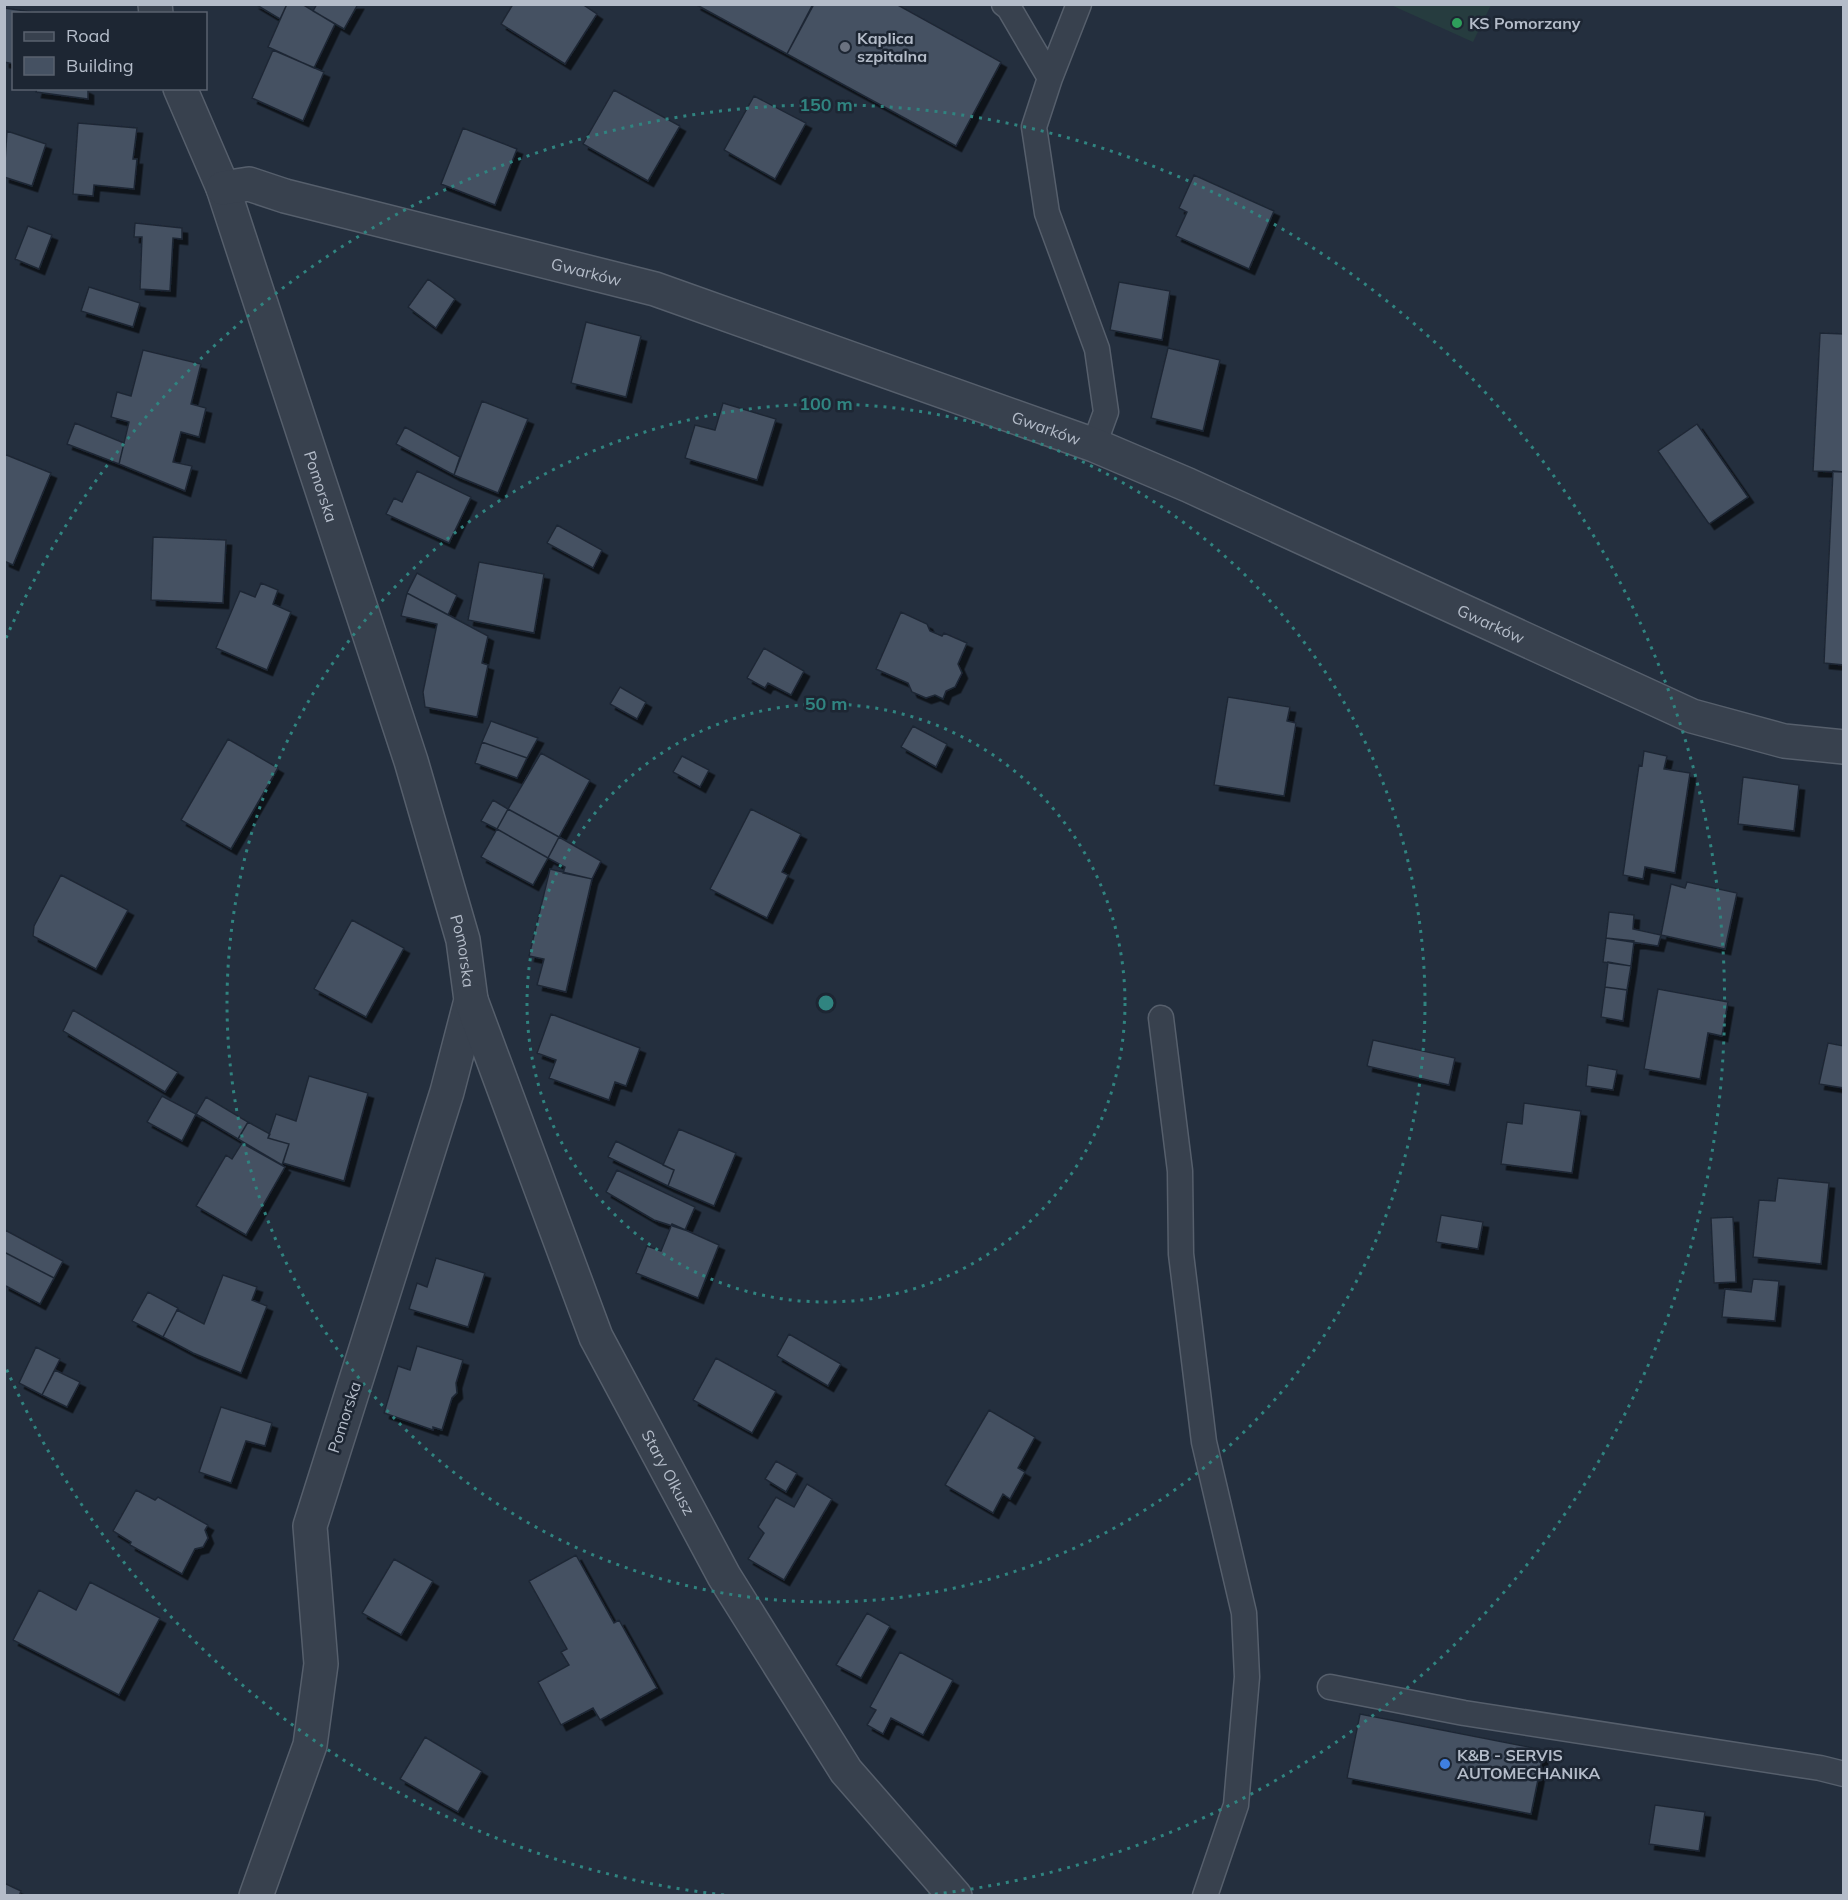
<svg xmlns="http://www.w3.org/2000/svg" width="1848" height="1900" viewBox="0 0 1848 1900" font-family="Mulish,sans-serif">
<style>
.green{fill:#263c3f}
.building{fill:#455162;stroke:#1f2835;stroke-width:1.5;filter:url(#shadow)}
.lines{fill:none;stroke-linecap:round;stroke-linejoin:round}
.lane-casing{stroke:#565f6c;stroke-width:27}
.street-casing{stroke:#565f6c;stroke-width:36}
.lane{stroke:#38414e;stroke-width:24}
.street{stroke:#38414e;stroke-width:33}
.ring{fill:none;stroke:#308480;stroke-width:3;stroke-dasharray:3 6}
.leisure-dot{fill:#2e9e5b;stroke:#1d2633;stroke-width:2}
.worship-dot{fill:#6b7280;stroke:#1d2633;stroke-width:2}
.shop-dot{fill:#3f7fe0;stroke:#1d2633;stroke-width:2}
.labels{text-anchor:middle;stroke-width:5;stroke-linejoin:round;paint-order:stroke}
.poi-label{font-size:16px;font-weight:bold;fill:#b4bcc9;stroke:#1d2633;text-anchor:start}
.street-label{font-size:16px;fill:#b4bcc9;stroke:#1d2633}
.centre{fill:#308480;stroke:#1d2633;stroke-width:3}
.ring-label{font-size:18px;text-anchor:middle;font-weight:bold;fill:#308480;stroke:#1d2633;stroke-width:5;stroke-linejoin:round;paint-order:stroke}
</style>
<defs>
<filter id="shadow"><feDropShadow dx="5.5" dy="5.5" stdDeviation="0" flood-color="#0009"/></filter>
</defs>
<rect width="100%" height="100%" fill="#242f3e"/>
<!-- green -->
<path class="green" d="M1391,5L1491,4V5L1473,42Z"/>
<!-- building -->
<path class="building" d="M255,4H287L280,19Z
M287,4H302L335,24L314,68L268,47Z
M317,4H358L344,29L313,11Z
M513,4H582L597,14L565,64L501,24Z
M695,4H814L787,54Z
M813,4H896L1001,62L956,146L787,54Z
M4,8L40,13L14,14V64L4,62Z
M273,50L324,72L303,121L252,98Z
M37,88H84L88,90V99L36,92Z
M614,90L680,126L648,181L583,144Z
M754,96L806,123L775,179L724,150Z
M78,123L137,128L133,159H137L134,189L94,185L93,196L73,194Z
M463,128L517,149L495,205L441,184Z
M7,131L46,144L32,186L4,177Z
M1194,175L1274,211L1249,269L1176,236L1187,212L1179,208Z
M135,223L182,228V239L173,238L170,291L140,289L142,237H134Z
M28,226L52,235L39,269L15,259Z
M428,279L455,299L436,328L408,307Z
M1119,282L1170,291L1162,340L1110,330Z
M89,287L140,303L133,327L81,311Z
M586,322L641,336L626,397L571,383Z
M1820,333L1844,334V472L1813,471Z
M1168,348L1220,360L1203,431L1151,418Z
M143,350L201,364L191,404L206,408L199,437L181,432L173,462L192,466L185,491L119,464L129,422L111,417L117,392L131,396Z
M482,401L528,419L498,493L454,475Z
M723,403L776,419L757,480L685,458L695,425L715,430Z
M75,423L124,443L119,464L67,444Z
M1697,424L1748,497L1709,524L1658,451Z
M405,427L460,457L454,475L396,444Z
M4,454L51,473L13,565L4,561Z
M417,471L471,497L449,543L386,514L394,498L402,502Z
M1833,471L1844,472V665L1824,663Z
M557,525L602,550L593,568L547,543Z
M153,537L226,540L223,603L151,600Z
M479,562L544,574L534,633L468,620Z
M417,573L457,595L448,615L407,593Z
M261,583L278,590L273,604L291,612L267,670L216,648L240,591L255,597Z
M407,593L488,636L482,663L488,665L477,717L425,707L423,692L437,624L401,616Z
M901,612L927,624L930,631L942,636L944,633L967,643L958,664L962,673L955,687L946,691L943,699L935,695L926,698L912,692L908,683L876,669Z
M764,648L804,671L791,695L768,683L765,688L747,678Z
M620,687L646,702L637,719L610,704Z
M1228,697L1290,707L1287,721L1296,723L1284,796L1214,785Z
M491,721L538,738L527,758L482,742Z
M913,726L947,744L936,767L901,747Z
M228,739L278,768L231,849L181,820Z
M482,742L527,758L517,778L475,763Z
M1644,751L1667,756L1664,769L1690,773L1675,873L1645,867L1643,879L1623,875L1639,765L1642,766Z
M541,753L590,780L559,837L508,809Z
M682,756L709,770L700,787L673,772Z
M1743,777L1799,785L1794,831L1738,824Z
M493,800L508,809L497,829L481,821Z
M508,809L559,837L548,858L497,829Z
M751,809L801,834L782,872L788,875L767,918L710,889Z
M497,829L548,858L533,885L481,857Z
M559,837L601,861L592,879L563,873L565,867L548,858Z
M550,869L592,879L566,992L537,985L544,959L529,956Z
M61,875L128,910L96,969L33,936L34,926Z
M1687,882L1737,893L1725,949L1661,935L1671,884L1685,888Z
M1609,912L1634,915L1633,929L1661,935L1658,946L1606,938Z
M352,920L404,948L366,1017L314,989Z
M1606,938L1634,941L1631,966L1603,962Z
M1608,962L1631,966L1627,990L1605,987Z
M1605,987L1627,990L1623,1021L1601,1017Z
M1658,989L1728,1002L1722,1036L1708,1033L1700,1079L1644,1069Z
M73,1010L178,1072L165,1092L63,1031Z
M551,1014L640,1048L626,1086L615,1082L609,1100L549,1078L556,1060L537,1053Z
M1373,1040L1455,1058L1449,1085L1367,1066Z
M1828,1043L1844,1046V1088L1819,1084Z
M1588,1065L1617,1070L1613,1090L1586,1086Z
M309,1076L368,1093L344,1181L283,1163L289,1144L268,1138L276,1114L296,1121Z
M162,1096L196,1114L182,1141L147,1122Z
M206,1097L248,1122L238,1139L196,1114Z
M1524,1103L1581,1111L1572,1173L1501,1164L1507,1122L1522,1124Z
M248,1122L270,1134L268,1138L289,1144L282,1165L238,1139Z
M679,1129L736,1153L714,1206L668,1186L674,1170L663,1165Z
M616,1141L674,1170L668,1186L608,1157Z
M242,1143L285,1167L246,1235L196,1206L226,1155L232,1159Z
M617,1170L695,1207L685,1230L654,1220L606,1192Z
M1778,1178L1829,1183L1821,1264L1753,1257L1759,1200L1775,1201Z
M1441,1215L1483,1222L1478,1249L1436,1242Z
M1733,1217L1736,1282L1714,1283L1711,1218Z
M672,1224L719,1245L698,1298L636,1273L647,1246L661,1251Z
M5,1230L63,1261L54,1278L4,1252Z
M4,1252L54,1278L40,1304L4,1285Z
M436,1258L485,1273L468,1327L409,1309L417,1283L427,1287Z
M223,1275L257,1287L252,1300L267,1306L241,1373L193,1353L163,1337L177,1310L204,1324Z
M1753,1279L1779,1281L1775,1321L1722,1317L1725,1289L1751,1292Z
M148,1292L178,1308L163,1337L132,1321Z
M789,1334L841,1364L828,1386L777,1356Z
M417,1346L463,1360L456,1383L457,1393L452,1398L442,1430L433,1427V1430L384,1413L398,1366L410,1370Z
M36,1347L60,1359L42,1395L19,1383Z
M716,1358L776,1391L752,1433L693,1400Z
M55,1370L80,1382L67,1407L42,1395Z
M221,1407L272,1423L265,1446L246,1441L231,1483L199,1472Z
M989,1410L1035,1437L1018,1468L1025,1472L1010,1499L1003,1494L993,1513L945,1485Z
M776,1461L797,1473L786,1492L765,1479Z
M807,1484L832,1499L784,1580L748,1559L764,1533L758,1527L776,1497L794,1507Z
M136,1490L155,1500L158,1497L208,1525L205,1530L208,1538L203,1547L195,1549L182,1574L130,1545L131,1542L113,1531Z
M576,1555L614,1623L619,1620L657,1688L600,1720L593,1708L561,1725L538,1682L569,1665L561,1652L567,1649L529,1581Z
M394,1559L433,1581L401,1635L362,1613Z
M90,1582L160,1618L119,1695L13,1640L39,1590L76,1610Z
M867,1613L890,1626L861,1678L836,1665Z
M900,1652L953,1680L923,1735L891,1718L883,1734L867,1725L876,1710L870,1707Z
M1360,1714L1544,1750L1531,1814L1347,1778Z
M425,1737L482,1771L458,1812L400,1779Z
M1655,1805L1705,1812L1699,1851L1649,1844Z
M4,1883L21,1891L19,1896H4Z"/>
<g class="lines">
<defs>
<path id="lane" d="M1004,4L1009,8L1050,78
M1079,4L1050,78L1034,127L1047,213L1097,349L1106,412L1094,445
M1161,1018L1180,1171L1181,1254L1204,1442L1244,1613L1247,1677L1236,1805L1205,1896
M1330,1687L1464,1713L1820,1768L1844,1774"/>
<g id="street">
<path d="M155,4L156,14"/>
<path id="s1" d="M180,88L223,188L411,761L463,940L471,1000L447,1092L310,1526L321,1664L310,1745L256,1896"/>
<path id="s2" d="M223,188L249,184L285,196L655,289L1094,445L1188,485L1692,716L1784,741L1844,747"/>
<path id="s3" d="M471,1000L596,1337L724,1576L846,1771L955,1896"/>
</g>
</defs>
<!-- lane casing -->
<use href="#lane" class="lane-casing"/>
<!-- street casing -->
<use href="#street" class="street-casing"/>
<!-- lane -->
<use href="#lane" class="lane"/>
<!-- street -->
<use href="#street" class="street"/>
</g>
<!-- distance rings -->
<g class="ring">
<circle cx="826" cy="1003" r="299"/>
<circle cx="826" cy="1003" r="599"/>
<path d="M724 1895A898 898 0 0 1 6 1368M6 638A898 898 0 1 1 928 1895"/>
</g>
<!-- markers -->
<circle class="leisure-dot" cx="1457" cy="23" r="6"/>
<circle class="worship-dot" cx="845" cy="47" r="6"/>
<circle class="shop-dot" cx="1445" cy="1764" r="6"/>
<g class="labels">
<!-- poi labels -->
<g class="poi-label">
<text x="1469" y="29">KS Pomorzany</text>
<text x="857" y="44">Kaplica<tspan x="857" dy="18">szpitalna</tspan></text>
<text x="1457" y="1761">K&amp;B - SERVIS<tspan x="1457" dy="18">AUTOMECHANIKA</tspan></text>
</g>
<!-- street labels -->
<g class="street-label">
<text dy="6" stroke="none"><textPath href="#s2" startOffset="375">Gwarków</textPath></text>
<text dy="6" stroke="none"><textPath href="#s2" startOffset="861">Gwarków</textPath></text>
<text dy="6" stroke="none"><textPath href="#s1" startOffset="423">Pomorska</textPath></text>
<text dy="6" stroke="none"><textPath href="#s2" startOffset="1347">Gwarków</textPath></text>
<text dy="6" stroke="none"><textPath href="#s1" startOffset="909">Pomorska</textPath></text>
<text transform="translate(344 1417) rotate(-72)" y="6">Pomorska</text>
<text dy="6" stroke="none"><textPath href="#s3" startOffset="513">Stary Olkusz</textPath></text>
</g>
</g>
<circle cx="826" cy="1003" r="9" class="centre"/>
<g class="ring-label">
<text x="826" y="111">150 m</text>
<text x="826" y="410">100 m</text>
<text x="826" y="710">50 m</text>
</g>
<!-- border -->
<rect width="1848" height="1900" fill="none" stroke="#b4bcc9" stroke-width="12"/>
<!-- legend -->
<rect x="12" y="12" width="195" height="78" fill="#1d2633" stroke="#59626f" stroke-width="1.5"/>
<rect x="24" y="32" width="30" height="9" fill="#38414e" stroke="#59626f" stroke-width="1.5"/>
<text x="66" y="42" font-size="18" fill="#b4bcc9">Road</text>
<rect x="24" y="57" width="30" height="18" fill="#455162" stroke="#59626f" stroke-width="1.5"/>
<text x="66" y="72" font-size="18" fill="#b4bcc9">Building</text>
</svg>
